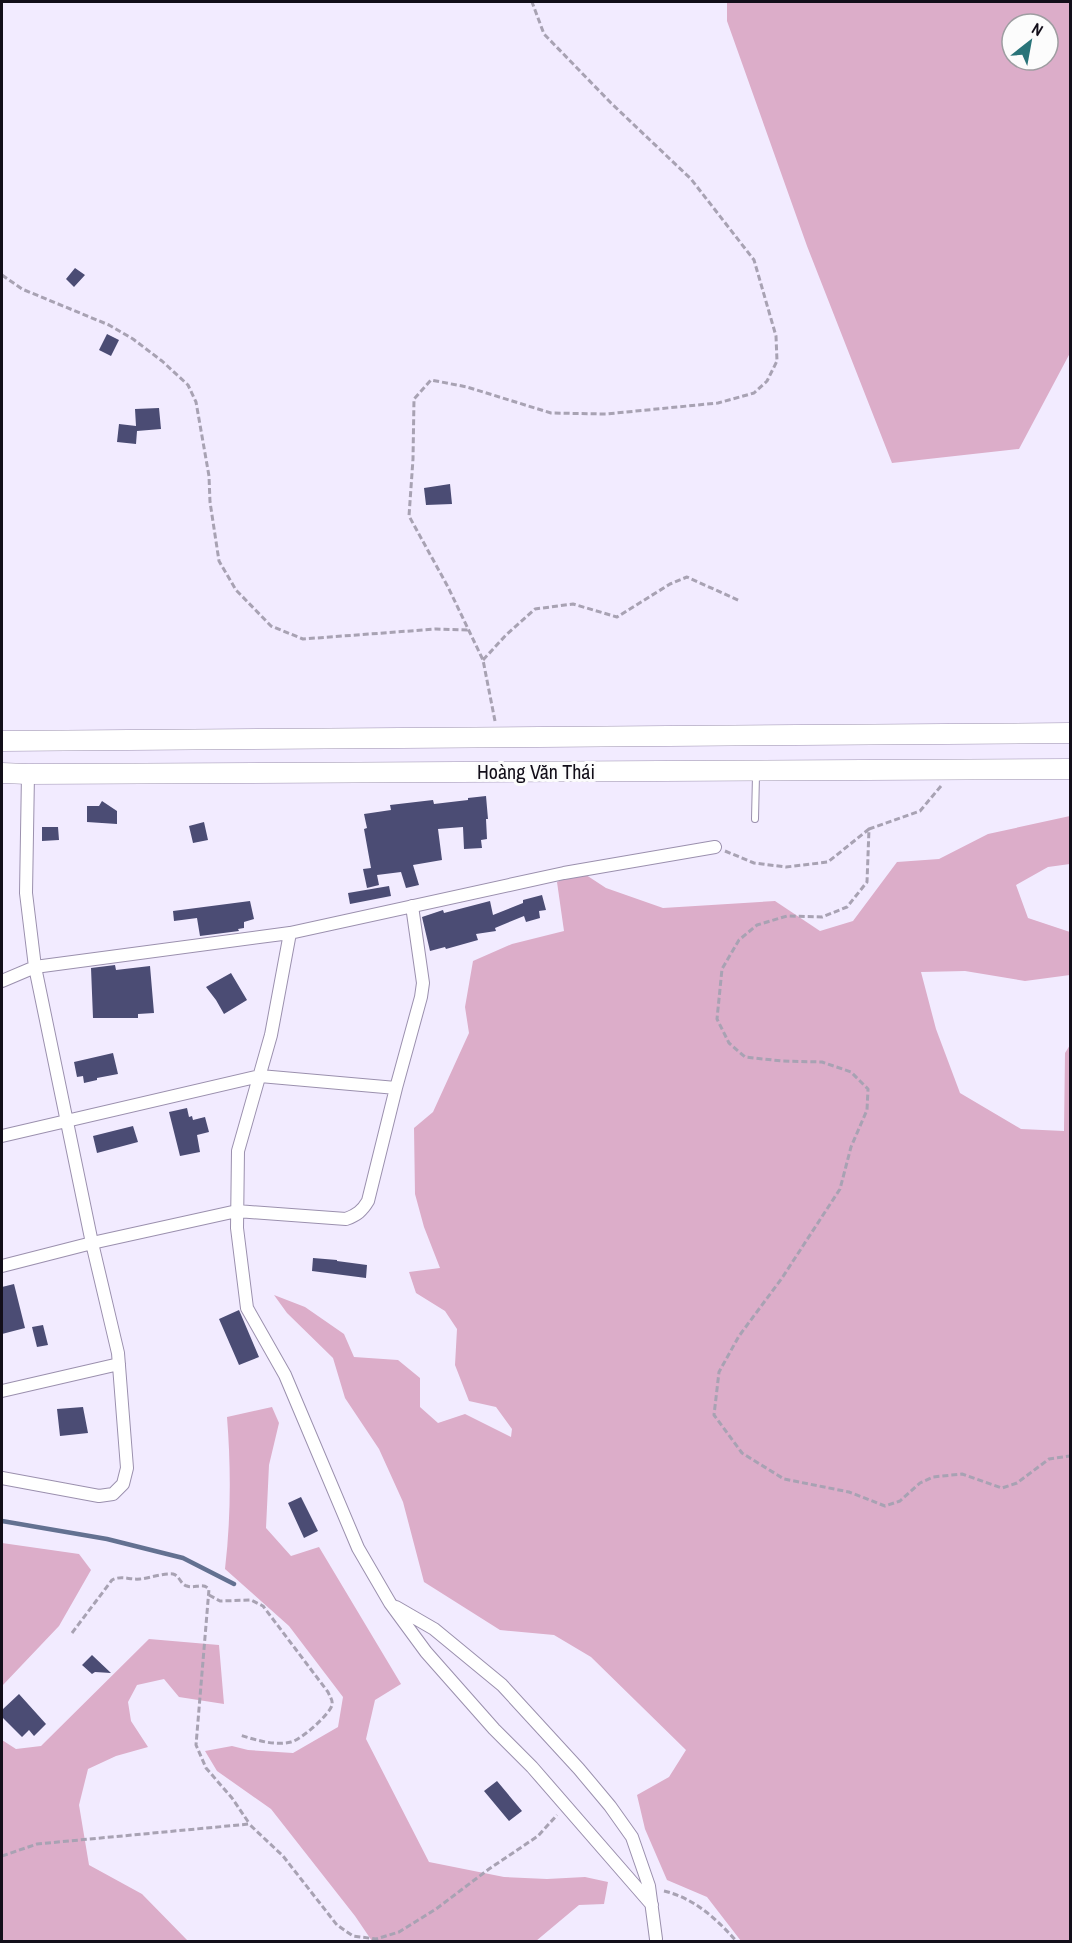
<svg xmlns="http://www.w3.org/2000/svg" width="1072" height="1943" viewBox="0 0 1072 1943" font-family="'Archivo Narrow',sans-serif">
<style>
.forest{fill:#dcadc9;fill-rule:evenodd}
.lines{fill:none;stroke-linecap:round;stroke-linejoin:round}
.stream{stroke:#637191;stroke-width:4.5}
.building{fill:#4b4c74}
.service-casing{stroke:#9b90ae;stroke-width:8}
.minor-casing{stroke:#9b90ae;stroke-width:14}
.primary-casing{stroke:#9b90ae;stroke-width:21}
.path{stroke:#a8a2b3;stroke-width:3;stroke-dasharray:6 3;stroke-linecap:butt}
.service{stroke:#fff;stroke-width:6}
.minor{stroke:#fff;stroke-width:12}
.primary{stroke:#fff;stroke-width:20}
.labels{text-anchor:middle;stroke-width:6;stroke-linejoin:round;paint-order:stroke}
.street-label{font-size:20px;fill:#120e19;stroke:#fcfcfc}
</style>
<rect width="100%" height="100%" fill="#f2ebff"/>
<!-- forest -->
<path class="forest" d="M727,2H1070V353L1019,449L892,463L807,246L727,21ZM1012,24H1048V60H1012Z
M1070,816V864L1048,867L1016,885L1028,918L1070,932V975L1025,981L965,971L921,972L936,1029L960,1093L1021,1129L1064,1131L1065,1053L1070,1045V1941H741L707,1897L667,1880L645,1829L637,1795L669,1777L686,1750L591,1657L554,1635L500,1630L424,1582L403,1502L379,1449L345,1398L333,1358L287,1313L274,1295L305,1307L344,1334L354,1357L398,1360L420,1378V1407L438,1423L465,1414L511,1437L512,1429L496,1407L469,1401L455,1365L457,1329L445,1311L416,1293L409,1272L440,1268L424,1227L415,1194L414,1128L433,1112L469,1033L465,1007L473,961L512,944L564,931L557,882L580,871L606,888L663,908L775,901L820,931L853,921L897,862L939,859L988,834Z
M272,1407L279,1423L269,1465L266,1528L291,1556L319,1547L401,1684L375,1700L366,1739L429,1862L504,1877L547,1879L585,1877L608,1882L604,1904L579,1905L536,1941H372L355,1916L271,1809L217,1771L205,1751L232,1746L248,1750L293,1753L338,1727L343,1697L289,1626L225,1569C231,1518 231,1467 227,1417Z
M2,1543L79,1554L91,1570L59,1626L2,1686Z
M149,1639L219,1645L224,1704L179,1697L164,1679L137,1685L128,1702L131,1721L148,1747L116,1756L88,1769L79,1805L89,1865L142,1894L188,1941H2V1740L16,1749L41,1746Z"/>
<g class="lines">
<!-- stream -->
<path class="stream" d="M2,1521L107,1539L183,1558L234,1584"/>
</g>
<!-- building -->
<path class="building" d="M75,268L85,275L74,287L66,279Z
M107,334L119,340L111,356L99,350Z
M159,408L161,429L137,431L136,444L117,442L119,424L136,426L135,409Z
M450,484L452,504L426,505L424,488Z
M486,796L488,819H486L487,839L481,840L482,848L464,849L463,827L438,829L442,860L413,865L419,885L406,888L401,872L377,875L379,885L367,888L363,869L371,868L364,829L367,828L364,814L391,810L390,805L433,800L434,804L468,800V798Z
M102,801L117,811V824L87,822V806H99Z
M204,822L208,840L193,843L189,826Z
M42,827H58L59,840L42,841Z
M389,886L391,896L350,904L348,893Z
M542,895L546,910L539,911L540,918L526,922L524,916L495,928L496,931L476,934L478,940L446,949L445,947L430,951L422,917L443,910L444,913L490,901L493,915L523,903V900Z
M250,901L254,919L244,922V928L238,929L239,931L200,936L197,918L174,921L173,911Z
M115,965L116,970L150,966L154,1013L138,1014V1018H93L91,968Z
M231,973L247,1000L224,1014L216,1000L206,987Z
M113,1053L118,1074L97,1078V1080L84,1083L83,1076L77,1077L74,1062Z
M187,1108L189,1117L192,1116L193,1120L205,1117L209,1132L197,1135L200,1152L180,1156L169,1112Z
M133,1126L138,1142L97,1153L93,1136Z
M313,1258L337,1260V1261L367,1265L366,1278L312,1271Z
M14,1284L25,1328L2,1334V1287Z
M239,1310L259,1357L239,1365L219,1319Z
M43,1325L48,1345L37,1347L32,1327Z
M83,1407L88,1433L60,1436L57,1409Z
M301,1497L318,1531L304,1538L288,1503Z
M92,1655L111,1673L95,1672L92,1674L82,1665Z
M19,1694L46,1724L34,1736L29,1730L22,1737L2,1717V1710Z
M497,1781L522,1811L509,1821L484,1791Z"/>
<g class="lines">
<defs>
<path id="service" d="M755,819L756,775"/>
<path id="minor" d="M290,933L271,1035L238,1151L237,1228L247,1308L285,1375L358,1548L390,1603L426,1652L494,1729L532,1767L652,1905
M2,981L35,967L290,933L564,873L715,847
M2,1136L260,1076L396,1088
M2,1266L92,1243L237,1211L346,1219C357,1215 362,1211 368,1201L396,1088L421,997L423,983L412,906
M2,1391L119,1364
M2,1478L99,1496L113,1494L123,1484L127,1468L118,1353L92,1243L35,967L26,893L28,774
M396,1607L434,1629L502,1685L579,1769L610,1806L632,1837L649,1886L656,1939"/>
<path id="primary" d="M2,741L1070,733
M2,773L28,774L1070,769"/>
</defs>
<!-- service casing -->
<use href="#service" class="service-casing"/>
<!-- minor casing -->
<use href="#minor" class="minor-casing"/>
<!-- primary casing -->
<use href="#primary" class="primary-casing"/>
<!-- path -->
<path class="path" d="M2,275L22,289L109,325L133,339L162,361L188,385L196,402L209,476L210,502L219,561L236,590L271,626L303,639L436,629L468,630
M483,660L506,635L535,609L573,604L617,617L670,584L687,577L740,601
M495,721L483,660L448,587L409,516L413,459L414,399L431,380L467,387L551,413L606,414L718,403L754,393L767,381L777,361L776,336L754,260L691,179L611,103L544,34L532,2
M941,786L920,811L869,829L867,882L847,907L822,917L787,916L757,925L739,940L722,969L717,1019L729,1043L745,1057L782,1061L822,1062L851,1072L868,1089L867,1110L851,1147L840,1189L782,1278L739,1336L719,1372L714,1415L742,1453L784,1479L849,1492L885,1506L900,1501L920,1483L933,1477L962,1474L1002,1488L1017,1483L1049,1459L1070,1456
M725,851L754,863L786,867L828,862L869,829
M209,1595L220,1601L251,1600L263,1606L328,1692C330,1697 333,1700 332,1705C330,1714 301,1740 291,1742C274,1746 256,1740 240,1735
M72,1633L112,1580C122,1575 129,1580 140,1579C150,1578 163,1573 173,1574C180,1576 180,1584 187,1586C195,1589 202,1582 209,1589L196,1745L206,1768L232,1798L249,1823
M2,1856L37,1844L249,1824L283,1856L337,1925L353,1936L376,1939L399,1932L436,1909L489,1869L538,1836L557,1815
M664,1891C694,1898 717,1919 737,1942"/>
<!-- service -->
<use href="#service" class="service"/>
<!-- minor -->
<use href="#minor" class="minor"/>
<!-- primary -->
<use href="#primary" class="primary"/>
</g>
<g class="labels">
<!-- street labels -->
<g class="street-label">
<text x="536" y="779">Hoàng Văn Thái</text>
</g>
</g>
<!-- border -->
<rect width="1072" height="1943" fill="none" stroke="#120e19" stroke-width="6"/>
<!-- north arrow -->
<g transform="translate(1030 42) rotate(31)"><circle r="28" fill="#fcfcfc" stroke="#9e9da1" stroke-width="1.5"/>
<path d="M0-4.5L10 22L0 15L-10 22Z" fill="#297479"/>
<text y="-9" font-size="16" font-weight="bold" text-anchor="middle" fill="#120e19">N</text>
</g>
</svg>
